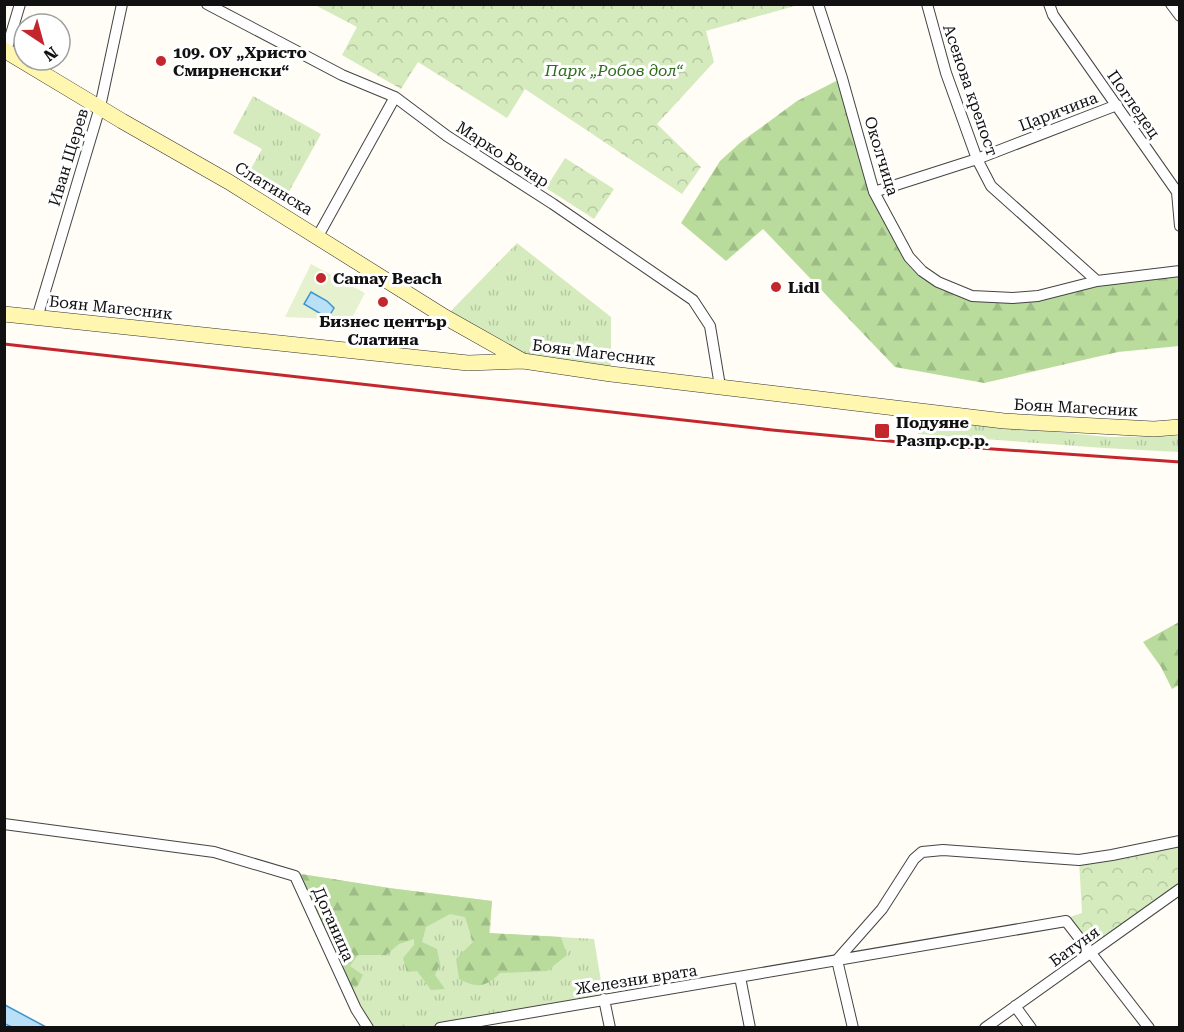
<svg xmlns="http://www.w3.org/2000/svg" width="1184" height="1032" viewBox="0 0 1184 1032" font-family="'Roboto Serif',serif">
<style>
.grass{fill:url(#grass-tufts)}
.forest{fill:url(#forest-firs)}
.park{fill:url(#park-crowns)}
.pitch{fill:#e6f2cf}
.water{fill:#b9e0f7;stroke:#3f96cf;stroke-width:1.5}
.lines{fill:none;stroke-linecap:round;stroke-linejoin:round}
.street-casing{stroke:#444;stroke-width:12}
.secondary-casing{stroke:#333;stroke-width:16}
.street{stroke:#fff;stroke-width:10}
.secondary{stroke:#fff6b0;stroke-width:15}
.rail{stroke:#c4262e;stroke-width:3}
.poi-dot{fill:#c4262e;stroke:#fff;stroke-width:2}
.labels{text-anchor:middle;stroke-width:6;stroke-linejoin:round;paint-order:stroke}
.poi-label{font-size:16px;font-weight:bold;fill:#111;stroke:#fff;text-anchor:start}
.park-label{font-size:16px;font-style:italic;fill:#2f6b1f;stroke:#fff}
.street-label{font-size:16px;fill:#111;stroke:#fff}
</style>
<defs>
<pattern id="grass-tufts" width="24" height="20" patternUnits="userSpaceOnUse" patternTransform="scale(1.5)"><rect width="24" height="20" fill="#d5ebbd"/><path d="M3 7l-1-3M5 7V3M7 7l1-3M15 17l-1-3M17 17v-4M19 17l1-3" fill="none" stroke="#b6c8a1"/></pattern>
<pattern id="forest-firs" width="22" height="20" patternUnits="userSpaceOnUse" patternTransform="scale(1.5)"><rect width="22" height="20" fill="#b9dc9c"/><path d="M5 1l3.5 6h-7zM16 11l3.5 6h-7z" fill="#9ebc85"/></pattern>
<pattern id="park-crowns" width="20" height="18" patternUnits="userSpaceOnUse" patternTransform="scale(1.5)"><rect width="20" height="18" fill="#d5ebbd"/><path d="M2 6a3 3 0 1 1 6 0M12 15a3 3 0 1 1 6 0" fill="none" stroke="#b6c8a1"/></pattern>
</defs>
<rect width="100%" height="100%" fill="#fffdf5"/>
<!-- grass -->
<path class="grass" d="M253,96L321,134L286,197L247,176L262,149L233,133Z
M517,243L611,317V374L523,361L445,317Z
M903,417L1109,437L1179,436V452L1104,448L918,434V427L915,424H903Z
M301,874L389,888L492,901L490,933L594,939L604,999L440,1027H368L295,876Z"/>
<!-- forest -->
<path class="forest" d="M842,78L869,169L909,257L938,282L993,298L1179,271V346L1118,352L984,383L895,367L763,229L726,261L681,223L720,161L741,142L797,101Z
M1179,622V685L1172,689L1161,667L1143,642Z
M301,874L389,888L492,901L489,933L561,937L567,955L547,971L500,973C485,988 477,988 459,979L456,959L473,942L465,917L450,914L426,927L422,942L437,949L440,964L435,975L445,989L431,990L417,971L407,972L403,958L414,945V939L399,944L386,955H358L350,966L363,975L357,987L350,988Z"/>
<!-- park -->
<path class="park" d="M315,5H798L706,31L714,62L657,124L701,167L682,194L525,89L507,118L418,62L401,89L342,55L357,27Z
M565,158L614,189L594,219L546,188Z
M1179,841V886L1094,947L1070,917L1082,913L1079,860Z"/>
<!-- pitch -->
<path class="pitch" d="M311,264L365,293L351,320L285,317Z"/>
<!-- water -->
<path class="water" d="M311,292L327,301L334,308L330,315L321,314L304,304Z
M5,1005L46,1027H12L5,1024Z"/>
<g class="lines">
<defs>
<path id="street" d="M207,4L342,75L395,97L447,136L553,204L693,300L710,326L720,386
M818,4L842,78L874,192L909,257L922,271L938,282L972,296L1013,298L1038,296L1097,281L1180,271
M927,4L946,73L977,159L991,186L1097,281
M1049,4L1053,15L1177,192L1180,226
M1171,4L1180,16
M6,51L20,4
M874,192L977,159L1117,105
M318,236L395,97
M37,318L100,107L122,4
M4,824L214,852L295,876L356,1009L368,1028
M740,977L750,1028
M604,999L610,1028
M1015,1006L1031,1028
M440,1028L1066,921L1149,1028
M853,1028L837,960L882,909L914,859L922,852L943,850L1079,860L1112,855L1180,841
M985,1028L1180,889"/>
<path id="secondary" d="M4,50L122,121L229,182L445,317L523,361
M4,314L468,363L523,361L611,374L1004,421L1154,429L1180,427"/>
</defs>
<!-- street casing -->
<use href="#street" class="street-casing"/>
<!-- secondary casing -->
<use href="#secondary" class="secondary-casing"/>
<!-- street -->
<use href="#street" class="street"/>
<!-- secondary -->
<use href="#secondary" class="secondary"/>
<!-- rail -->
<path class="rail" d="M4,344L772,430L921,444L1180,462"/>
</g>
<!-- markers -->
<g class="poi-dot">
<circle cx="161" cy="61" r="6"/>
<circle cx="321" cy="278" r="6"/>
<circle cx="776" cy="287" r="6"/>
<circle cx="383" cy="302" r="6"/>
<rect x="874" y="423" width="16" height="16" rx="3"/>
</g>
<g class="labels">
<!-- poi labels -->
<g class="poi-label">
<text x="173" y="58">109. ОУ „Христо<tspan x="173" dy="18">Смирненски“</tspan></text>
<text x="333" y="284">Camay Beach</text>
<text x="788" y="293">Lidl</text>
<text x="383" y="327" text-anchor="middle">Бизнес център<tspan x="383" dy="18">Слатина</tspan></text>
<text x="896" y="428">Подуяне<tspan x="896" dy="18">Разпр.ср.р.</tspan></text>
</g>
<!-- park labels -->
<g class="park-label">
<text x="614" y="76">Парк „Робов дол“</text>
</g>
<!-- street labels -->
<g class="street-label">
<text transform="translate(971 90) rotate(71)" y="6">Асенова крепост</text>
<text transform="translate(1134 104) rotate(55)" y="6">Погледец</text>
<text transform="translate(1058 111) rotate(-21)" y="6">Царичина</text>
<text transform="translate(503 154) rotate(33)" y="6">Марко Бочар</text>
<text transform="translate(882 156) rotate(73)" y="6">Околчица</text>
<text transform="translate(68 157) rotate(-73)" y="6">Иван Щерев</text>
<text transform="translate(274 188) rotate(31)" y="6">Слатинска</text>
<text transform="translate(111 307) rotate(6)" y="6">Боян Магесник</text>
<text transform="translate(594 352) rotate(7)" y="6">Боян Магесник</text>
<text transform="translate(1076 407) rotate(3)" y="6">Боян Магесник</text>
<text transform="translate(334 924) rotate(66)" y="6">Доганица</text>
<text transform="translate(1074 946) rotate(-36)" y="6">Батуня</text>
<text transform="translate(636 979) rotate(-9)" y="6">Железни врата</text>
</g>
</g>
<!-- border -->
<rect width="1184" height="1032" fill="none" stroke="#111111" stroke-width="12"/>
<!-- north arrow -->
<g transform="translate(42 42) rotate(144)"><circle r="28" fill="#ffffff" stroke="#a0a0a0" stroke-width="1.5"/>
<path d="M0-4.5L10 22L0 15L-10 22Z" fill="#c4262e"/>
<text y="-9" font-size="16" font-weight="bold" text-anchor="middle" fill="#111111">N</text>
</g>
</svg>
